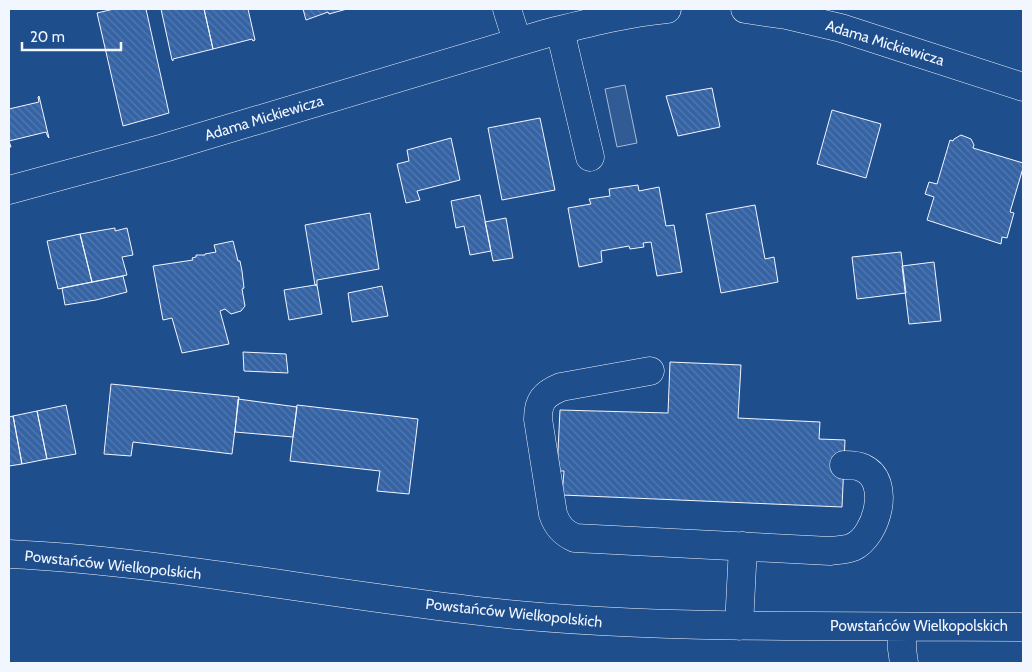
<svg xmlns="http://www.w3.org/2000/svg" width="1032" height="672" viewBox="0 0 1032 672" font-family="Cabin,sans-serif">
<style>
.built{fill:#305b95;stroke:#a8bbd7}
.building{fill:url(#building-back-hatch);stroke:#f2f6ff}
.lines{fill:none;stroke-linecap:round;stroke-linejoin:round}
.minor-casing{stroke:#f2f6ff;stroke-width:29}
.minor{stroke:#1f4e8c;stroke-width:28}
.labels{text-anchor:middle;stroke-width:4;stroke-linejoin:round;paint-order:stroke}
.street-label{font-size:15px;fill:#f2f6ff;stroke:#1f4e8c}
</style>
<defs>
<pattern id="building-back-hatch" width="6" height="6" patternUnits="userSpaceOnUse" patternTransform="scale(1.25)"><rect width="6" height="6" fill="#3563a3"/><path d="M-1 5l2 2M0 0l6 6M5-1l2 2" fill="none" stroke="#537ab1"/></pattern>
</defs>
<rect width="100%" height="100%" fill="#1f4e8c"/>
<!-- built -->
<path class="built" d="M625,85L637,143L617,147L605,89Z"/>
<!-- building -->
<path class="building" d="M114,9H146L169,113L123,126L97,13Z
M161,9H204L213,49L173,59V61L172,60Z
M204,9H248L255,40L253,41L252,39L213,49Z
M303,9H347L329,14L328,12L306,20Z
M712,88L720,127L678,136L666,96Z
M39,96L49,138L48,137L46,132L9,141L11,147H9V109L39,102L38,97Z
M832,110L881,124L866,178L817,164Z
M540,118L555,190L502,200L488,128Z
M961,135L971,139L974,145L973,148L1023,163V168L1010,212L1014,213L1007,238L1002,237L1001,244L927,220L934,197L925,194L929,182L937,184L950,140L953,141L954,139Z
M451,138L460,180L417,191L420,200L406,203L397,164L409,161L407,150Z
M638,185L639,191L659,187L666,226L674,225L682,272L657,276L651,242L643,243L644,247L630,249L629,246L601,251L602,262L579,267L568,208L591,204L589,199L610,196L609,189Z
M480,195L491,251L470,255L464,226L456,228L451,201Z
M755,205L765,259L774,257L778,282L721,293L706,214Z
M370,213L379,269L317,280V285H315L305,225Z
M506,218L513,258L493,261L485,222Z
M115,228V231L127,228L133,255L122,257L127,275L92,282L80,234Z
M80,234L92,282L58,289L47,241Z
M233,241L238,261H240L242,271L244,288L242,289L245,306L241,311L231,314L225,309L220,311L229,344L182,353L172,318L163,320L153,266L193,260L192,258L196,257V255H205V254L216,252L214,245Z
M901,252L906,293L857,299L852,257Z
M934,262L941,321L909,324L902,266Z
M123,276L127,292L96,300L65,305L62,288Z
M315,285H317L322,314L289,320L284,290Z
M382,286L388,316L352,322L348,293Z
M243,352L286,354L288,373L244,371Z
M670,362L741,365L738,418L820,422L819,439L845,440L842,507L562,495L564,471H557L560,410L668,413Z
M111,384L239,397L232,454L133,442L131,456L104,454Z
M238,399L297,407L293,437L235,432Z
M66,405L76,454L47,459L37,411Z
M297,405L418,419L409,494L377,491L380,471L290,461Z
M37,411L47,459L22,464L13,416Z
M13,416L22,464L9,466V417Z"/>
<g class="lines">
<defs>
<path id="minor" d="M507,9L517,41
M745,9L786,15L841,28L1023,87
M560,30L590,157
M9,190L164,148L548,33C588,23 626,13 667,9
M650,371L561,387C544,394 538,401 538,419L553,514C557,526 563,533 575,538L830,551C838,550 846,550 853,547C877,536 892,481 863,468C857,465 850,465 844,465
M9,554C179,562 347,599 517,615C614,624 711,626 808,626C880,626 952,627 1023,627
M739,626L743,546
M902,627V649L904,663"/>
</defs>
<!-- minor casing -->
<use href="#minor" class="minor-casing"/>
<!-- minor -->
<use href="#minor" class="minor"/>
</g>
<g class="labels">
<!-- street labels -->
<g class="street-label">
<text transform="translate(885 43) rotate(17)" y="5">Adama Mickiewicza</text>
<text transform="translate(264 118) rotate(-17)" y="5">Adama Mickiewicza</text>
<text transform="translate(113 565) rotate(6)" y="5">Powstańców Wielkopolskich</text>
<text transform="translate(514 613) rotate(6)" y="5">Powstańców Wielkopolskich</text>
<text x="919" y="631">Powstańców Wielkopolskich</text>
</g>
</g>
<!-- border -->
<rect width="1032" height="672" fill="none" stroke="#f2f6ff" stroke-width="20"/>
<!-- scale -->
<path d="M22 42v8h99v-8" fill="none" stroke="#f2f6ff" stroke-width="2.5"/>
<text x="30" y="42" font-size="15" fill="#f2f6ff" stroke="#1f4e8c" stroke-width="4" paint-order="stroke">20 m</text>
</svg>
